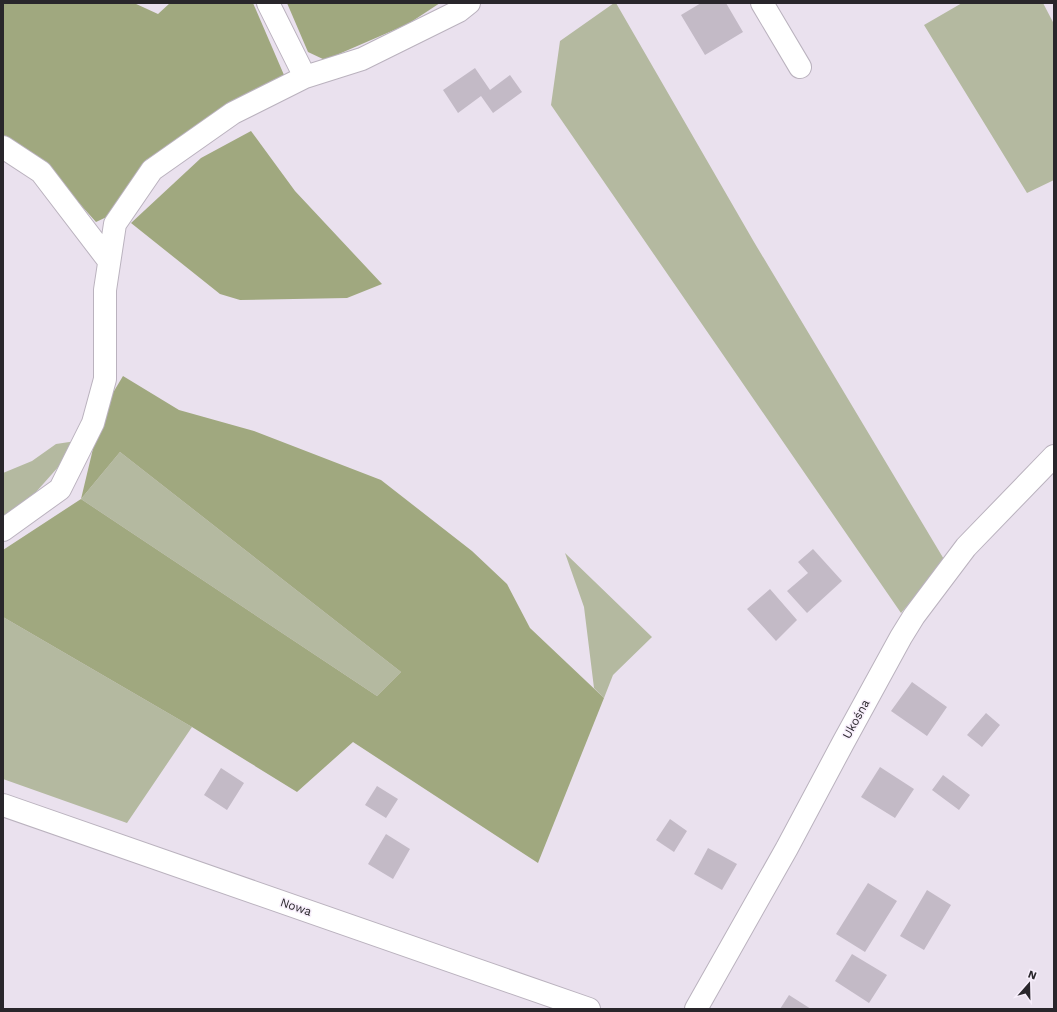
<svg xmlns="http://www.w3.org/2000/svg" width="1057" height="1012" viewBox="0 0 1057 1012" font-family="'Work Sans',sans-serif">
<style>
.green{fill:#b4b9a0}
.forest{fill:#a0a87f;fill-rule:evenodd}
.building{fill:#c3bac6}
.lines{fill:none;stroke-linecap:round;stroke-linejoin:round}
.minor-casing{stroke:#bab2be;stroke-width:24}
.minor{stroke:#fff;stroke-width:22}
.labels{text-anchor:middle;stroke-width:3;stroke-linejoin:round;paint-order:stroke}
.street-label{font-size:12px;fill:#29262b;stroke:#f7eefb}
</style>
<rect width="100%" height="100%" fill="#eae1ee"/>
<!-- green -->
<path class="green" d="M614,3H616L754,242L945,561L901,613L551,105L560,41Z
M962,3H1043L1054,24V180L1027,193L924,25Z
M76,441L60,465L36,492L3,517V473L32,461L56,444Z
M120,452L401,672L377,696L81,499Z
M565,553L652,637L613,675L604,698L594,688L584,607Z
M3,617L192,727L127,823L3,779Z"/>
<!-- forest -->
<path class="forest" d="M3,3H134L158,14L170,3H253L284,75L146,160L113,214L96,222L46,166L3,137Z
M287,3H440L408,24L325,60L308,52Z
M251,131L295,191L382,284L347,298L240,300L220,294L131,223L201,158Z
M123,376L179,410L254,431L381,480L472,551L507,584L530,628L604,698L538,863L353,742L297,792L192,727L3,617V550L81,499L102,411ZM120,452L401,672L377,696L81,499Z"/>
<!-- building -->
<path class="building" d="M701,3H726L743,32L705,55L681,15Z
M475,68L490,90L510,75L522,92L493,113L481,96L458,113L443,90Z
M813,549L842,581L807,613L787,591L808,573L798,562Z
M770,589L797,620L776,641L747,609Z
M912,682L947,707L927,736L891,711Z
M986,713L1000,725L982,747L967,735Z
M880,767L914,789L895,818L861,797Z
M221,768L244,783L227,810L204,795Z
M943,775L970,795L959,810L932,790Z
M377,786L398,799L386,818L365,805Z
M670,819L687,831L674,852L656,840Z
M386,834L410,849L393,879L368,864Z
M708,848L737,864L722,890L694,874Z
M868,883L897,901L865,952L836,934Z
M927,890L951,905L924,950L900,936Z
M852,954L887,975L869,1003L835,981Z
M789,995L811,1009H780Z"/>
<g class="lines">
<defs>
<path id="minor" d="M268,3L305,77
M762,3L800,67
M3,147L41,172L109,261
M3,530L60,489L93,423L105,379V290L115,224L152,170L233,113L305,77L362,59L459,11L469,3
M3,805L589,1009
M696,1009L787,848L843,743L901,637L914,616L966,547L1054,456"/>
</defs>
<!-- minor casing -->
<use href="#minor" class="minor-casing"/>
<!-- minor -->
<use href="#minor" class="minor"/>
</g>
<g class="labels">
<!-- street labels -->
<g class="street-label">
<text transform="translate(856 719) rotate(-61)" y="4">Ukośna</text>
<text transform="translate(296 907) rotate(19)" y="4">Nowa</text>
</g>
</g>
<!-- border -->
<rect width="1057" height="1012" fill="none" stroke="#29262b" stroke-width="8"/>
<!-- north arrow -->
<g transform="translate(1029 984) rotate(20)" stroke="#f7eefb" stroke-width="3" paint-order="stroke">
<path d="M0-3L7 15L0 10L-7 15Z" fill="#29262b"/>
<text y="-6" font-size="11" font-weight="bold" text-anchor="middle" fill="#29262b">N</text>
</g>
</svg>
